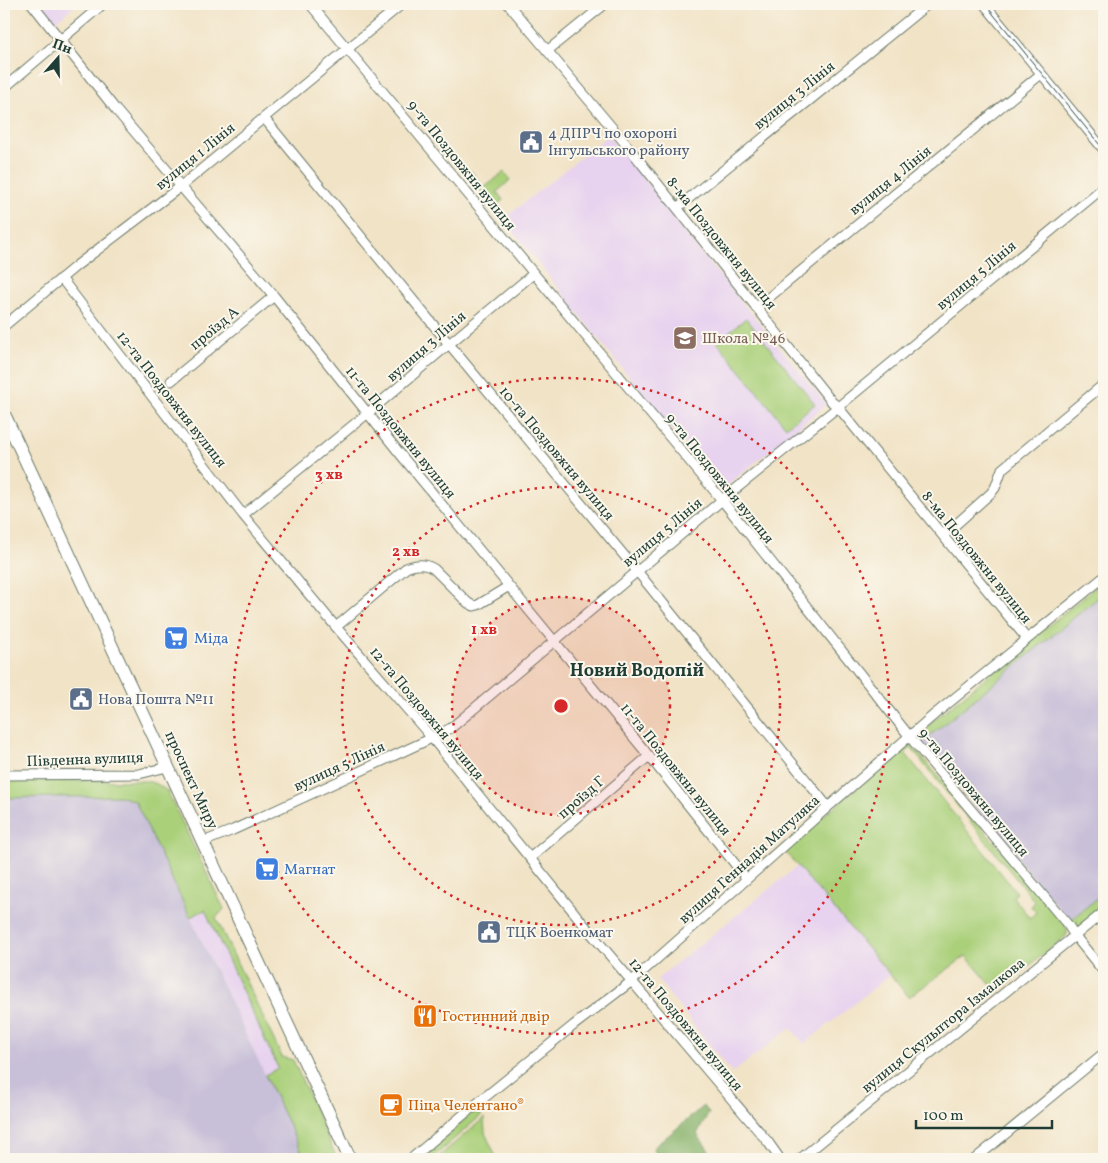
<svg xmlns="http://www.w3.org/2000/svg" width="1108" height="1163" viewBox="0 0 1108 1163" font-family="Vollkorn,serif">
<style>
.built{fill:#e7d2ef}
.industrial{fill:#c8bfd8}
.green{fill:#aad07a;stroke:#648657;fill-rule:evenodd}
.forest{fill:#87b26a;stroke:#53784f}
.lines{fill:none;stroke-linecap:round;stroke-linejoin:round}
.street-casing{stroke:#687767;stroke-width:11}
.secondary-casing{stroke:#687767;stroke-width:14}
.street{stroke:#fff;stroke-width:9}
.secondary{stroke:#fff;stroke-width:12}
.tram{stroke:#1f3d34;stroke-width:1}
.ring{fill:none;stroke:#d62828;stroke-width:2.5;stroke-dasharray:2.5 5}
.labels{text-anchor:middle;stroke-width:4;stroke-linejoin:round;paint-order:stroke}
.street-label{font-size:15px;fill:#1f3d34;stroke:#fbf7ec}
.service-label{font-size:15px;fill:#4e5e75;stroke:#fbf7ec;text-anchor:start}
.education-label{font-size:15px;fill:#785e54;stroke:#fbf7ec;text-anchor:start}
.shop-label{font-size:15px;fill:#366cbe;stroke:#fbf7ec;text-anchor:start}
.food-label{font-size:15px;fill:#c56008;stroke:#fbf7ec;text-anchor:start}
.quarter-label{font-size:18px;font-weight:bold;fill:#1f3d34;stroke:#fbf7ec}
.centre{fill:#d62828;stroke:#fbf7ec;stroke-width:2.5}
.ring-label{font-size:15px;text-anchor:middle;font-weight:bold;fill:#d62828;stroke:#fbf7ec;stroke-width:4;stroke-linejoin:round;paint-order:stroke}
</style>
<rect width="100%" height="100%" fill="#fbf7ec"/>
<filter id="ink" filterUnits="userSpaceOnUse"><feTurbulence type="fractalNoise" baseFrequency=".02" numOctaves="2"/><feDisplacementMap in="SourceGraphic" scale="10" xChannelSelector="R" yChannelSelector="G"/><feConvolveMatrix kernelMatrix="1 2 1 2 8 2 1 2 1" color-interpolation-filters="sRGB"/></filter>
<filter id="wash" filterUnits="userSpaceOnUse"><feTurbulence type="fractalNoise" baseFrequency=".0096" numOctaves="4" result="noise"/><feDisplacementMap in="SourceGraphic" scale="20" xChannelSelector="R" yChannelSelector="G"/><feGaussianBlur stdDeviation="1.12" result="paint"/><feColorMatrix in="noise" values="0 0 0 0 0 0 0 0 0 0 0 0 0 0 0 0 0 1.4 0 .05"/><feComposite in="paint" operator="in"/></filter>
<g filter="url(#wash)">
<rect width="100%" height="100%" fill="#f1e3c6"/>
<!-- built -->
<path class="built" d="M42,4H77L56,21Z
M606,137L610,138L673,214L672,217L702,254L827,404L724,488L719,486L616,361L507,224L510,214Z
M798,866L890,975L804,1044L791,1028L732,1073L657,979Z
M205,910L278,1068L265,1075L190,917Z"/>
<!-- industrial -->
<path class="industrial" d="M1104,593V893L1069,921L921,743Z
M119,796L135,801L305,1159H4V798Z"/>
<!-- green -->
<path class="green" d="M471,171L484,188L504,172L510,178L509,181L497,192L503,200L494,207L467,174Z
M746,318L815,404L786,427L717,342Z
M1104,580V593L921,743L917,738L918,733Z
M910,744H911L1067,928V935L997,992L966,956L909,997L783,849ZM911,748L1035,902L1031,906L1036,912L1030,918L1013,897L1017,893L905,753Z
M4,780L147,781L157,784L167,791L224,909L216,918L282,1057L293,1060L337,1159H305L265,1075L278,1068L205,910L190,917L135,801L119,796L4,798Z
M1104,893V907L1079,927L1073,926L1069,921Z
M475,1113L482,1115L431,1159H420L471,1114Z
M484,1118L485,1133L497,1159H436Z"/>
<!-- forest -->
<path class="forest" d="M704,1106L709,1113L697,1134L715,1159H660L653,1148Z"/>
</g>
<g filter="url(#ink)">
<g class="lines">
<defs>
<path id="street" d="M32,4L116,110L274,296L401,455L649,756L747,879
M310,4L722,500L914,742L1068,925L1075,936L1104,972
M508,4L630,149L832,402L838,407L1027,639
M984,4L1104,150
M547,51L605,4
M4,88L103,4
M264,118L449,344L637,571L828,807
M677,208L928,4
M61,278L243,515L336,627L432,738L590,932L768,1142L780,1159
M756,308L1041,74
M4,326L76,266L180,187L402,4
M171,381L274,296
M243,515L368,413L449,344L533,274
M943,536L991,493L995,488L1002,469L1104,384
M336,627L406,568C415,564 425,563 434,569L468,603L474,606L478,605L509,586
M4,775L139,774L167,767
M203,842L233,830L432,738L451,728L722,500L838,407L1104,187
M530,858L649,756
M411,1159L469,1110L574,1025L632,981L828,807L935,714L1104,577
M800,1159L1104,912
M975,1159L1104,1053"/>
<path id="secondary" d="M4,414L350,1159"/>
</defs>
<!-- street casing -->
<use href="#street" class="street-casing"/>
<!-- secondary casing -->
<use href="#secondary" class="secondary-casing"/>
<!-- street -->
<use href="#street" class="street"/>
<!-- secondary -->
<use href="#secondary" class="secondary"/>
<!-- tram -->
<path class="tram" d="M985,4L1104,150"/>
</g>
</g>
<!-- distance rings -->
<circle cx="561" cy="706" r="109" fill="#d62828" fill-opacity=".12"/>
<g class="ring">
<circle cx="561" cy="706" r="109"/>
<circle cx="561" cy="706" r="219"/>
<circle cx="561" cy="706" r="328"/>
</g>
<!-- icons -->
<defs>
<symbol id="civic-square" viewBox="-11 -11 22 22"><rect x="-9" y="-9" width="18" height="18" rx="4" fill="#5c6f8a" stroke="#fbf7ec"/><path d="M-.6-6.5H3V-4.5H.6V-3L4-1V1h2V6H-6V1h2V-1L-.6-3ZM-1.2 2.5V6h2.4V2.5Z" fill="#fff"/></symbol>
<symbol id="school-square" viewBox="-11 -11 22 22"><rect x="-9" y="-9" width="18" height="18" rx="4" fill="#8d6e63" stroke="#fbf7ec"/><path d="M0-5L7-2L0 1L-7-2ZM-4 1L0 2.5L4 1V4Q0 6-4 4Z" fill="#fff"/></symbol>
<symbol id="supermarket-square" viewBox="-11 -11 22 22"><rect x="-9" y="-9" width="18" height="18" rx="4" fill="#3f7fe0" stroke="#fbf7ec"/><path d="M-6-5.5h2.5l.6 2H6L4.5 2H-2.5L-4.4-4H-6ZM-1.5 3.2a1.3 1.3 0 1 0 .1 0ZM3 3.2a1.3 1.3 0 1 0 .1 0Z" fill="#fff"/></symbol>
<symbol id="restaurant-square" viewBox="-11 -11 22 22"><rect x="-9" y="-9" width="18" height="18" rx="4" fill="#e8710a" stroke="#fbf7ec"/><path d="M-5-6h1v4h1v-4h1v4h1v-4h1v5L-1.5 .5V6h-2V.5L-5-1ZM5-6V6H3V1.5H1.5Q1.5-4 5-6Z" fill="#fff"/></symbol>
<symbol id="cafe-square" viewBox="-11 -11 22 22"><rect x="-9" y="-9" width="18" height="18" rx="4" fill="#e8710a" stroke="#fbf7ec"/><path d="M-5.5-4.5H6V0H3Q3 3.5 0 3.5H-2.5Q-5.5 3.5-5.5 0ZM3-3.2v2h1.7v-2ZM-6 4.5H4V6H-6Z" fill="#fff"/></symbol>
</defs>
<g fill-rule="evenodd">
<use href="#civic-square" x="517" y="128" width="28" height="28"/>
<use href="#school-square" x="671" y="324" width="28" height="28"/>
<use href="#supermarket-square" x="162" y="624" width="28" height="28"/>
<use href="#civic-square" x="67" y="685" width="28" height="28"/>
<use href="#supermarket-square" x="253" y="855" width="28" height="28"/>
<use href="#civic-square" x="475" y="918" width="28" height="28"/>
<use href="#restaurant-square" x="411" y="1002" width="28" height="28"/>
<use href="#cafe-square" x="377" y="1091" width="28" height="28"/>
</g>
<g class="labels">
<!-- street labels -->
<g class="street-label">
<text transform="translate(794 95) rotate(-39)" y="5">вулиця 3 Лінія</text>
<text transform="translate(195 156) rotate(-39)" y="5">вулиця 1 Лінія</text>
<text transform="translate(462 165) rotate(51)" y="5">9-та Поздовжня вулиця</text>
<text transform="translate(890 180) rotate(-39)" y="5">вулиця 4 Лінія</text>
<text transform="translate(722 243) rotate(51)" y="5">8-ма Поздовжня вулиця</text>
<text transform="translate(976 275) rotate(-40)" y="5">вулиця 5 Лінія</text>
<text transform="translate(214 328) rotate(-40)" y="5">проїзд А</text>
<text transform="translate(426 346) rotate(-41)" y="5">вулиця 3 Лінія</text>
<text transform="translate(172 399) rotate(52)" y="5">12-та Поздовжня вулиця</text>
<text transform="translate(401 432) rotate(51)" y="5">11-та Поздовжня вулиця</text>
<text transform="translate(557 453) rotate(50)" y="5">10-та Поздовжня вулиця</text>
<text transform="translate(720 478) rotate(51)" y="5">9-та Поздовжня вулиця</text>
<text transform="translate(662 532) rotate(-40)" y="5">вулиця 5 Лінія</text>
<text transform="translate(977 557) rotate(51)" y="5">8-ма Поздовжня вулиця</text>
<text transform="translate(427 713) rotate(50)" y="5">12-та Поздовжня вулиця</text>
<text transform="translate(85 759) rotate(-2)" y="5">Південна вулиця</text>
<text transform="translate(339 766) rotate(-25)" y="5">вулиця 5 Лінія</text>
<text transform="translate(676 769) rotate(51)" y="5">11-та Поздовжня вулиця</text>
<text transform="translate(192 780) rotate(65)" y="5">проспект Миру</text>
<text transform="translate(974 792) rotate(50)" y="5">9-та Поздовжня вулиця</text>
<text transform="translate(581 797) rotate(-41)" y="5">проїзд Г</text>
<text transform="translate(749 859) rotate(-42)" y="5">вулиця Геннадія Матуляка</text>
<text transform="translate(686 1024) rotate(50)" y="5">12-та Поздовжня вулиця</text>
<text transform="translate(943 1025) rotate(-39)" y="5">вулиця Скульптора Ізмалкова</text>
</g>
<!-- service labels -->
<g class="service-label">
<text x="548" y="138">4 ДПРЧ по охороні<tspan x="548" dy="17">Інгульського району</tspan></text>
<text x="98" y="704">Нова Пошта №11</text>
<text x="506" y="937">ТЦК Военкомат</text>
</g>
<!-- education labels -->
<g class="education-label">
<text x="702" y="343">Школа №46</text>
</g>
<!-- shop labels -->
<g class="shop-label">
<text x="194" y="643">Міда</text>
<text x="284" y="874">Магнат</text>
</g>
<!-- food labels -->
<g class="food-label">
<text x="442" y="1021">Гостинний двір</text>
<text x="408" y="1110">Піца Челентано®</text>
</g>
<!-- quarter labels -->
<g class="quarter-label">
<text x="637" y="676">Новий Водопій</text>
</g>
</g>
<circle cx="561" cy="706" r="8" class="centre"/>
<g class="ring-label">
<text x="329" y="479">3 хв</text>
<text x="406" y="556">2 хв</text>
<text x="484" y="634">1 хв</text>
</g>
<!-- margin -->
<rect width="1108" height="1163" fill="none" stroke="#fbf7ec" stroke-width="20"/>
<!-- north arrow -->
<g transform="translate(58 58) rotate(20)" stroke="#fbf7ec" stroke-width="4" paint-order="stroke">
<path d="M0-4L9 19L0 12L-9 19Z" fill="#1f3d34"/>
<text y="-8" font-size="14" font-weight="bold" text-anchor="middle" fill="#1f3d34">Пн</text>
</g>
<!-- scale -->
<path d="M916 1120v8h136v-8" fill="none" stroke="#1f3d34" stroke-width="2.5"/>
<text x="923" y="1120" font-size="15" fill="#1f3d34" stroke="#fbf7ec" stroke-width="4" paint-order="stroke">100 m</text>
</svg>
